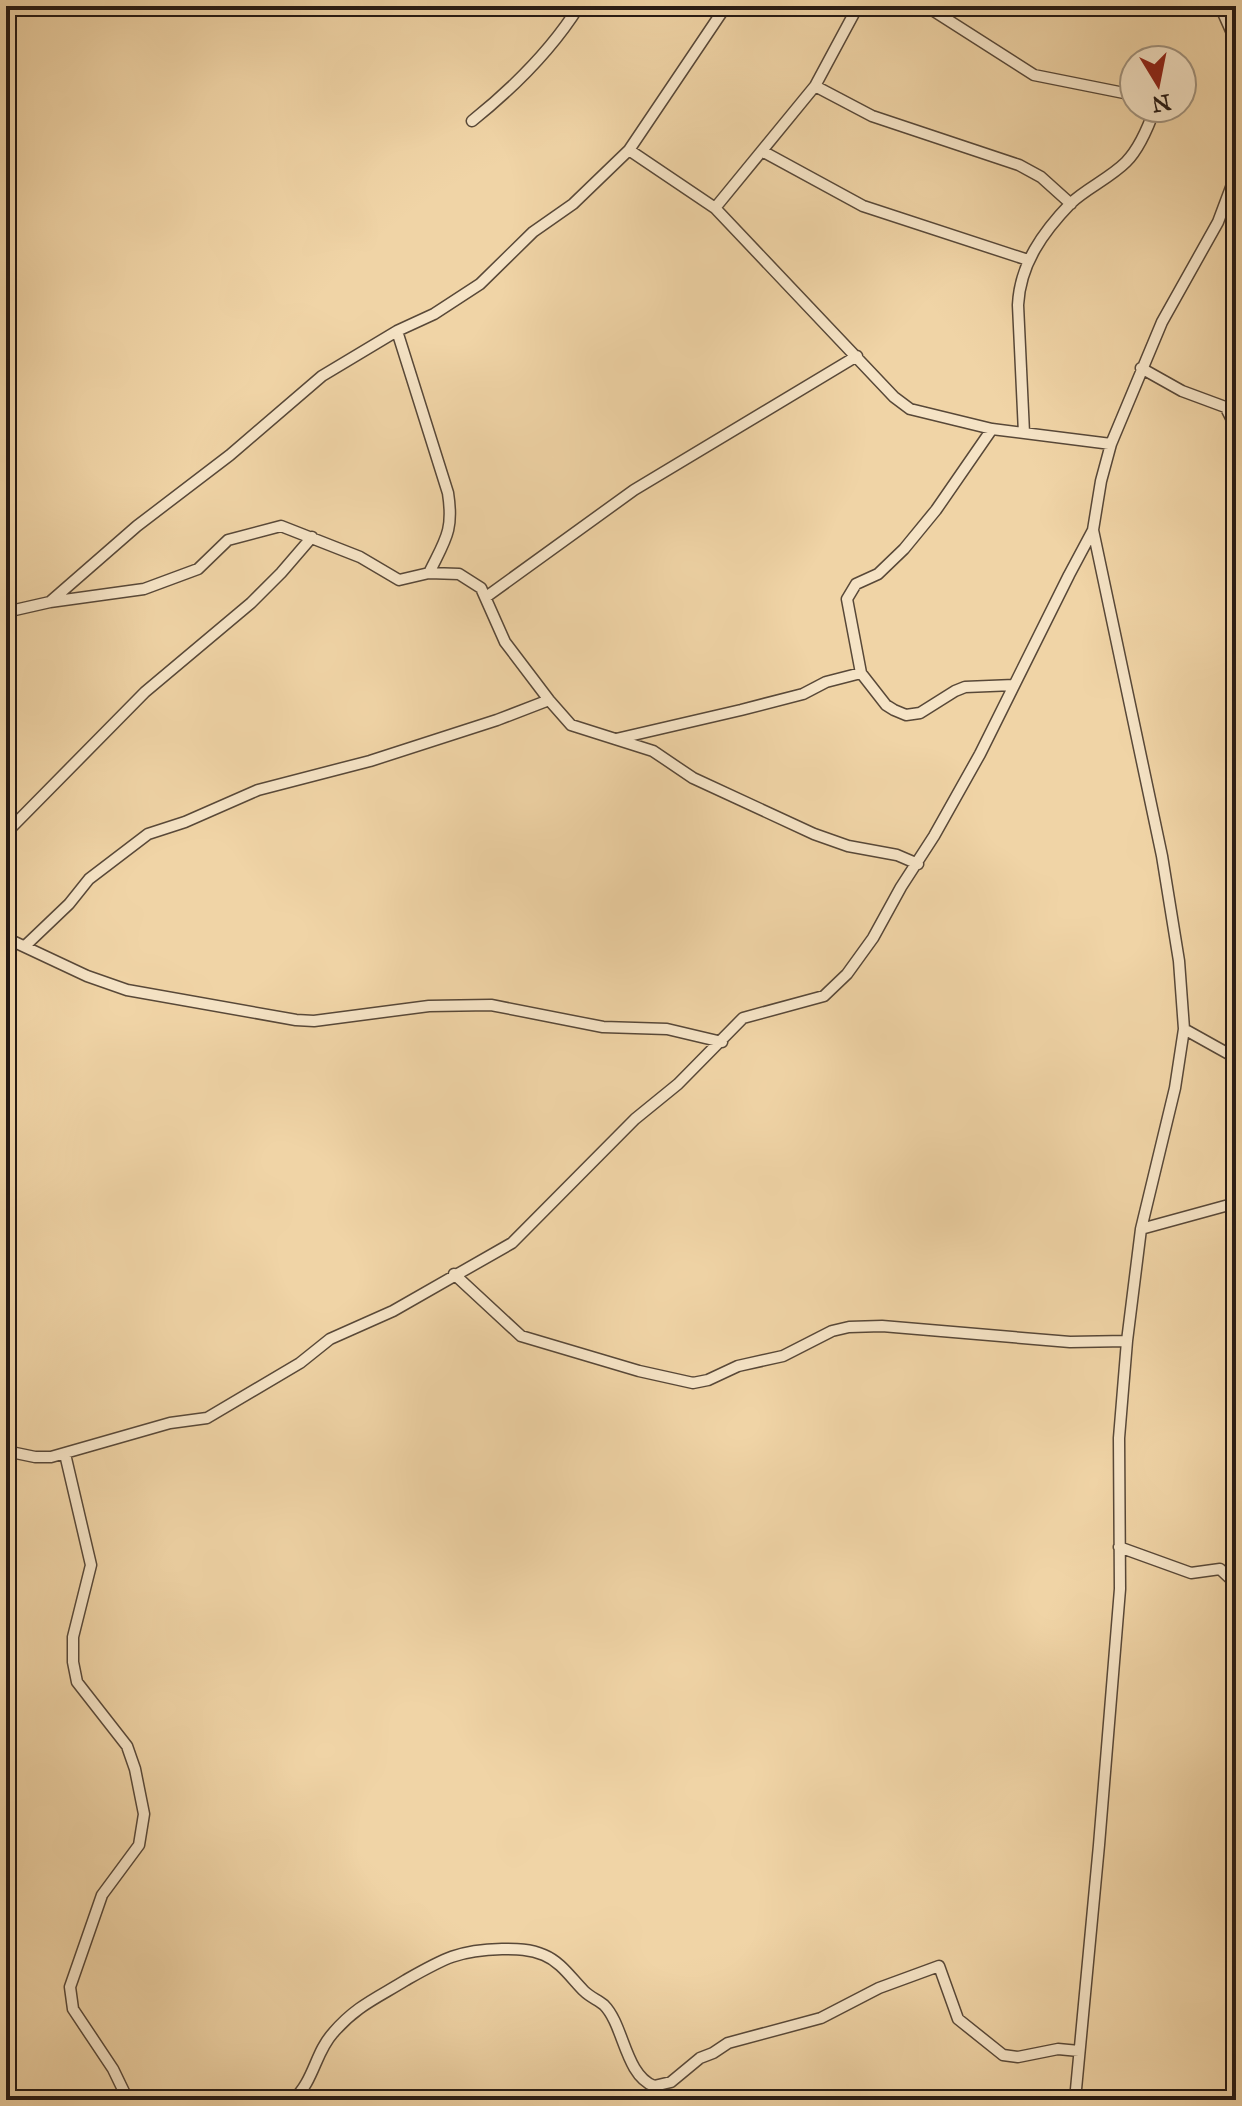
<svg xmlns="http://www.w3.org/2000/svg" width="1242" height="2106" viewBox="0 0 1242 2106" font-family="'IM FELL Great Primer',serif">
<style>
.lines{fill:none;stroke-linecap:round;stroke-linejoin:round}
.street-casing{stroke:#584838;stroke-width:13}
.street{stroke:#f5e3c5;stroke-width:10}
</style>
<rect width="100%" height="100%" fill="#f0d4a6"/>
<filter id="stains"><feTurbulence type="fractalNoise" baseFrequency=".0025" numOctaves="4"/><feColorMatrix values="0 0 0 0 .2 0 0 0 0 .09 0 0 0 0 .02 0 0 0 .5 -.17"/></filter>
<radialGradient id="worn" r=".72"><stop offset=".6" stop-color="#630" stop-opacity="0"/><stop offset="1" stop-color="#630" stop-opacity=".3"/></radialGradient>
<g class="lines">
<defs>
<path id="street" d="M926,6L1034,75L1134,95
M1220,6L1236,42
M815,86L872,116L1019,165L1041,177L1071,204
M472,121C513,88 551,51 579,6
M629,150L715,208L894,397L910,409L992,429L1111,444
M762,151L863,206L1028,260
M715,208L815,86L858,6
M397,331L448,493C454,531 445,540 429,573
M1141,368L1182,391L1236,411
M1227,410L1236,428
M992,429L936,510L904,549L878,574L856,584L847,599L861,673L886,705L894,710L906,715L920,713L955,691L965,687L1014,685
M1024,433L1018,305C1020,264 1043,232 1071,203C1087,188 1110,178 1126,162C1139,149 1149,125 1155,108
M486,597L634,490L857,356
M51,601L137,526L230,455L322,376L397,331L434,314L480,284L533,232L573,204L629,150L726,6
M6,612L50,602L144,589L198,569L228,540L281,526L360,557L399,580L429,573L459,574L481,588L505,642L549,700L571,725L653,751L693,778L814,834L848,846L897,855L918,864
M616,739L741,710L803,694L826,682L861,673
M6,833L145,692L251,603L281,573L312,537
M6,938L87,976L127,990L296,1020L314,1021L429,1006L491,1005L603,1027L667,1029L722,1042
M25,946L69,904L89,879L148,834L185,822L258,790L370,761L497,720L549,700
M1184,1029L1236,1058
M1141,1229L1236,1203
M454,1274L521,1336L639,1371L693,1383L708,1380L738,1366L783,1356L832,1331L849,1327L882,1326L1070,1342L1127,1341
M6,1451L35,1457H51L170,1423L207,1418L300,1363L330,1339L393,1311L512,1243L635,1119L678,1084L743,1018L824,996L847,974L873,938L901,887L934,836L980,754L1069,575L1093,530
M65,1454L91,1565L73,1637V1662L77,1682L127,1746L135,1769L144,1814L139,1845L102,1895L70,1987L73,2009L113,2069L128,2100
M1119,1547L1191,1573L1220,1569L1236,1584
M293,2100C314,2081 315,2053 333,2033C356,2006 377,1998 406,1980C443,1959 458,1950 502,1949C517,1949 530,1949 544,1955C561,1962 571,1978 584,1991C590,1997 598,2000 604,2005C624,2025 625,2075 654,2086L671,2082L700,2058L713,2053L728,2043L821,2018L879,1988L939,1966L958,2019L1003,2055L1018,2057L1058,2049L1079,2051
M1075,2100L1099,1845L1120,1589L1119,1438L1127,1341L1141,1229L1175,1088L1184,1029L1179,961L1162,856L1093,530L1101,481L1111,444L1162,322L1218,222L1236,174"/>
</defs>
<!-- street casing -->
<use href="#street" class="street-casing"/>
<!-- street -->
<use href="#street" class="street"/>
</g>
<!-- margin -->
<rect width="1242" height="2106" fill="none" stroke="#f0d4a6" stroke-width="32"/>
<rect x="8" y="8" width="1226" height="2090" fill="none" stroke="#261a14" stroke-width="4"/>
<rect x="16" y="16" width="1210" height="2074" fill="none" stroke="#261a14" stroke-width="2"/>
<!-- north arrow -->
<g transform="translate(1158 84) rotate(170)"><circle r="38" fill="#f5e3c5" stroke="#a2937e" stroke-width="2"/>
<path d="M0-6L14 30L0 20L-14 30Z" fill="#8f2418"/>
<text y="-12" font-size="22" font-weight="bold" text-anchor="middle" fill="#261a14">N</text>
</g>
<rect width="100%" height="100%" filter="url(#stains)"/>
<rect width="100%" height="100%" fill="url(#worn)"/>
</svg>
